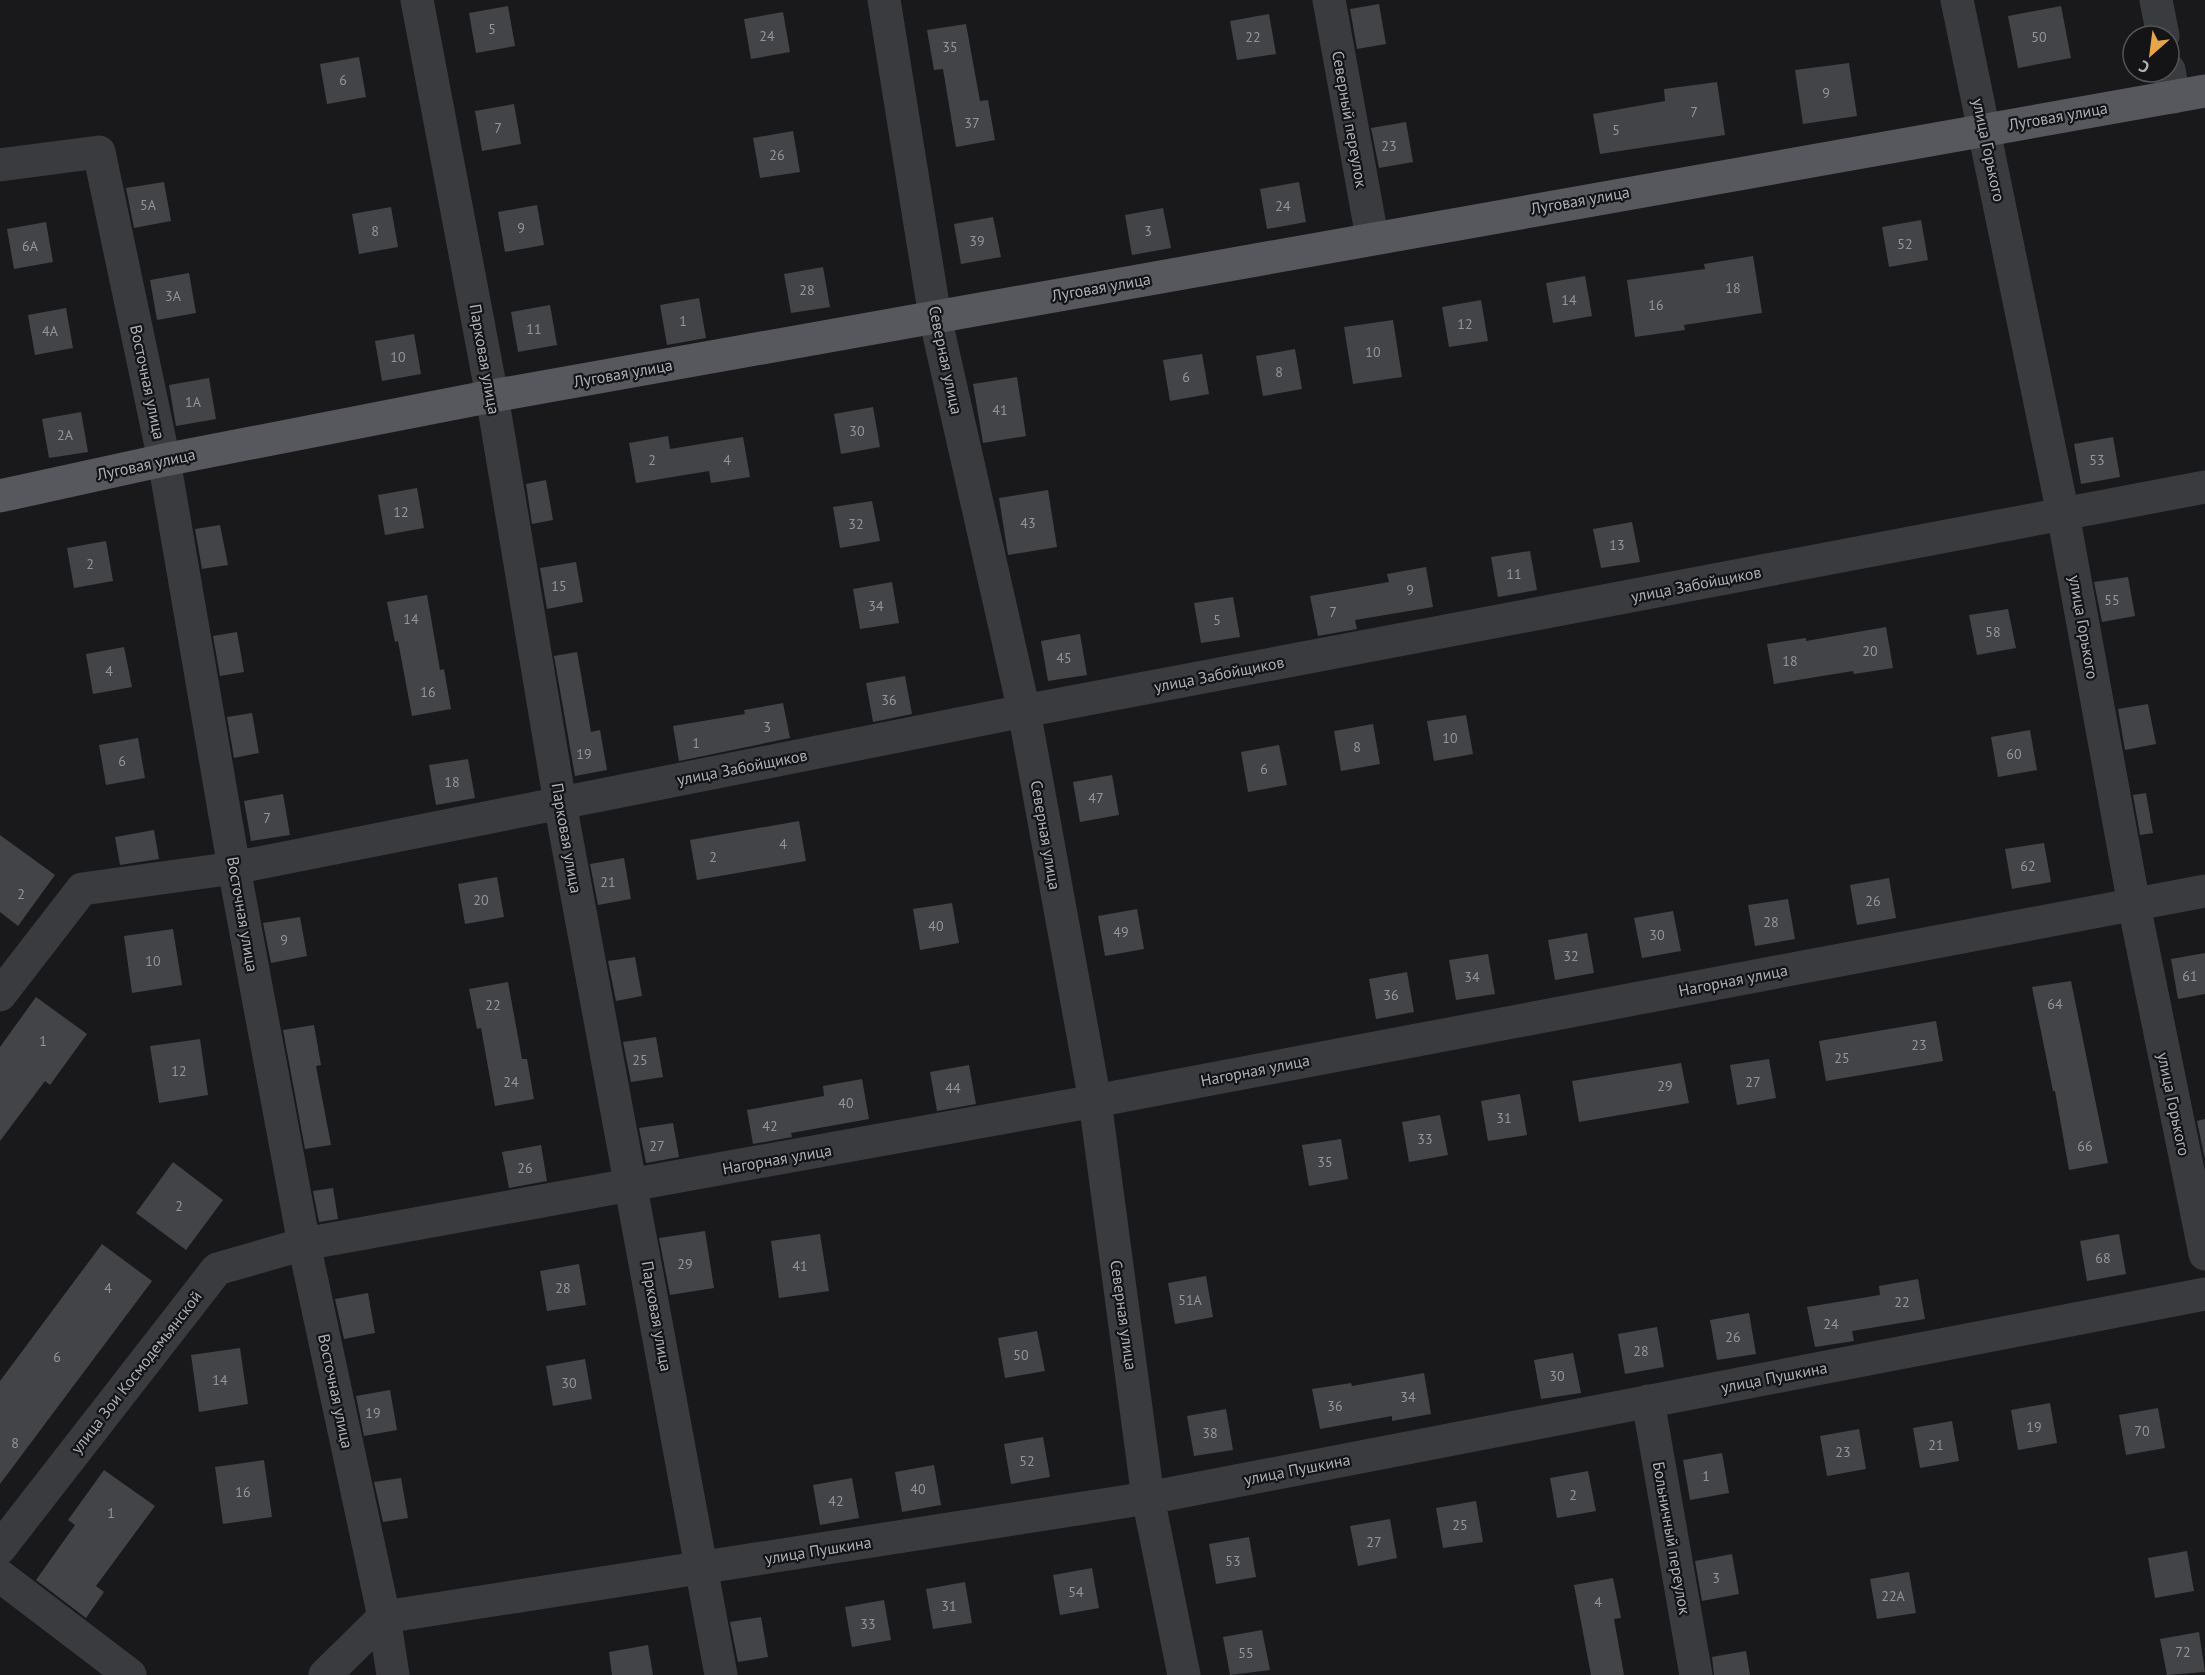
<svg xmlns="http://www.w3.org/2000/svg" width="2205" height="1675" viewBox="0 0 2205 1675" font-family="'PT Sans',sans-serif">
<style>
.building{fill:#434447}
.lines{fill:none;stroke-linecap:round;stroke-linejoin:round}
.minor{stroke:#3a3b3f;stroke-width:33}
.major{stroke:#56585e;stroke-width:33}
.labels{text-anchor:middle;stroke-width:4.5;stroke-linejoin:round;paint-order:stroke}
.number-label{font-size:14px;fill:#92969c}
.street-label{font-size:16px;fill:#acb1b9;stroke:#141416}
</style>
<rect width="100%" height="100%" fill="#19191b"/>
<!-- building -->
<path class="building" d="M1379,4L1386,44L1357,49L1350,9Z
M508,6L515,46L476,53L469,13Z
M2061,6L2071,58L2018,68L2008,16Z
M783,12L790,52L751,59L744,19Z
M1269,14L1276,54L1237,60L1230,21Z
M966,24L980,101L988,100L995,140L956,147L943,69L934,70L927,30Z
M359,57L366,97L327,104L320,64Z
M1849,63L1857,116L1803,124L1795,70Z
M1717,82L1725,135L1600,154L1593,114L1665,101L1664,89Z
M514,104L521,144L482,151L475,111Z
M1406,122L1413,162L1379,168L1371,128Z
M793,131L800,172L760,178L753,138Z
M164,182L171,221L134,228L126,188Z
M1299,182L1306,222L1267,229L1260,189Z
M537,205L544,245L505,252L498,212Z
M391,207L398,247L359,254L352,214Z
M1163,208L1171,248L1132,255L1125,215Z
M993,217L1001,257L961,264L954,224Z
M1921,220L1928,260L1889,267L1882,227Z
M46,222L53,262L14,269L7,229Z
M1753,256L1762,313L1684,325L1685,330L1635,337L1627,280L1705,269L1704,264Z
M823,267L830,307L791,313L784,274Z
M189,273L196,313L157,320L150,280Z
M1585,276L1592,316L1553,323L1546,283Z
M699,298L706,338L667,345L660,305Z
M1481,300L1488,341L1449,347L1442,307Z
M550,305L557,345L518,352L511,312Z
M66,308L73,348L35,355L28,315Z
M1393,320L1402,377L1353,384L1344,327Z
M414,334L421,374L382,381L375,341Z
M1295,349L1302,389L1263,396L1256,356Z
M1202,354L1209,394L1170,401L1163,360Z
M1017,377L1026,436L983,443L973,384Z
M209,378L216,419L176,426L169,385Z
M873,407L880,447L841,454L834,414Z
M81,412L88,452L49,458L42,419Z
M668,436L670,449L743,437L750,477L711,483L709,471L636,483L629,443Z
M2113,437L2120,477L2081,484L2074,444Z
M546,480L553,520L532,524L526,484Z
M417,488L424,528L385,535L378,495Z
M1048,490L1057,547L1008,555L999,498Z
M872,501L880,541L840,548L833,507Z
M1632,522L1640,562L1601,568L1593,529Z
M220,525L228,565L202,569L195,529Z
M106,541L113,581L74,588L67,548Z
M1530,551L1537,590L1498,597L1491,557Z
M576,562L583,602L547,609L540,568Z
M1426,567L1433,607L1355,620L1357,629L1318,636L1310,596L1389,582L1387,574Z
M2128,577L2135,616L2102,622L2094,582Z
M892,582L899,623L860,629L853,589Z
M427,595L440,670L444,669L451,709L412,716L398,641L395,642L387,602Z
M1233,597L1240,637L1201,643L1194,603Z
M2008,609L2016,648L1977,655L1969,615Z
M1886,627L1893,668L1854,674L1853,671L1774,684L1767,644L1806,638V641Z
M237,632L244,672L220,676L213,636Z
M1080,634L1087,675L1048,681L1041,641Z
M124,647L132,687L93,694L86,654Z
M577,652L591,732L600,730L607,770L575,776L554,656Z
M905,676L912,714L873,722L866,683Z
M783,703L790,738L679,761L673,726L745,714L744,710Z
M2148,704L2156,744L2125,750L2118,709Z
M252,713L259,753L234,758L227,717Z
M1466,715L1473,754L1434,761L1427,721Z
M1373,724L1380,764L1341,771L1334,731Z
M2030,730L2037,770L1998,777L1991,737Z
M138,738L145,778L106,785L99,745Z
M1279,745L1287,785L1248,792L1241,752Z
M468,759L475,798L436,805L429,765Z
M1112,775L1119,815L1080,822L1073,782Z
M2146,793L2153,833L2140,835L2133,795Z
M283,794L290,835L251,841L244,801Z
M799,821L806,861L697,880L690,840Z
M154,830L159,859L120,865L115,837Z
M0,835L55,875L18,926L0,912Z
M2044,843L2051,882L2012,889L2005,849Z
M624,858L631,899L598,905L590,864Z
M497,877L504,917L465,924L458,884Z
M1889,878L1896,918L1857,925L1850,885Z
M1788,899L1795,939L1755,946L1748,905Z
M952,903L959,943L920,950L913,909Z
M1137,909L1144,949L1105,956L1098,916Z
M1673,911L1681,951L1642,958L1634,918Z
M300,917L307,956L271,963L263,923Z
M173,929L182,985L132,993L124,936Z
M1587,933L1594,973L1555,980L1548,940Z
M2205,953V994L2178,999L2171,959Z
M1488,954L1495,994L1456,1000L1449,960Z
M635,957L642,996L616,1001L608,961Z
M1407,972L1414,1012L1376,1019L1369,979Z
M2071,981L2108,1163L2069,1170L2055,1091H2053L2032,987Z
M508,982L522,1059H527L534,1099L495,1106L481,1028L477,1029L469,989Z
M36,997L87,1034L50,1085L45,1081L0,1141V1047Z
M1936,1021L1943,1061L1826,1081L1819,1041Z
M314,1025L321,1065L316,1066L331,1145L305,1149L283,1030Z
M656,1037L663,1077L631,1082L623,1042Z
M200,1039L208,1095L159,1103L150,1046Z
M1769,1059L1776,1098L1737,1105L1730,1065Z
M1681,1063L1689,1103L1579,1122L1572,1081Z
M969,1065L976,1104L937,1111L930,1072Z
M862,1079L869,1119L791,1133L792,1137L753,1144L747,1110L824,1096L823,1086Z
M1520,1094L1527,1135L1488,1141L1481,1101Z
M1440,1115L1448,1155L1409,1162L1402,1122Z
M2205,1119V1160L2197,1121Z
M673,1123L679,1157L646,1163L639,1128Z
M1341,1139L1348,1179L1309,1186L1302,1145Z
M541,1145L547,1181L509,1188L502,1152Z
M173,1162L223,1200L186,1250L136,1213Z
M333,1188L338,1219L319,1222L313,1191Z
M705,1231L714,1288L670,1295L659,1238Z
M820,1234L829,1291L779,1298L771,1241Z
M2119,1234L2126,1274L2087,1281L2080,1241Z
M102,1244L152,1281L0,1484V1381Z
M579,1264L586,1305L547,1311L540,1271Z
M1206,1276L1213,1317L1175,1324L1168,1283Z
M1918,1279L1925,1319L1852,1331L1854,1341L1815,1347L1807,1307L1880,1295L1879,1286Z
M368,1293L375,1333L344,1339L335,1299Z
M1749,1313L1756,1354L1717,1360L1710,1320Z
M1657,1327L1664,1367L1625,1374L1618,1334Z
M1037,1331L1045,1371L1005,1378L998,1338Z
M240,1348L248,1404L199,1412L191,1355Z
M1573,1353L1581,1393L1541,1399L1534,1360Z
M585,1359L592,1399L553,1406L546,1366Z
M1424,1373L1431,1414L1392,1421V1416L1320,1429L1312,1389L1351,1383L1352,1386Z
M390,1390L397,1430L364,1436L356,1396Z
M2050,1403L2057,1443L2018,1450L2011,1410Z
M2158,1408L2165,1448L2126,1455L2119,1415Z
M1226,1409L1233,1450L1194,1456L1187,1416Z
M1952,1421L1959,1461L1920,1468L1913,1428Z
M1859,1429L1866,1469L1827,1476L1820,1436Z
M1043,1437L1050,1477L1011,1484L1004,1444Z
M1722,1453L1729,1493L1690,1500L1683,1460Z
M264,1460L272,1517L223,1524L215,1467Z
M934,1465L941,1505L902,1512L895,1472Z
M104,1470L155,1506L96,1586L104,1592L86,1618L36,1580L75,1525L68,1520Z
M1588,1471L1596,1511L1557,1518L1550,1478Z
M401,1478L408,1518L383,1522L374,1482Z
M852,1478L859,1518L820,1525L813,1485Z
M1476,1501L1483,1542L1443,1548L1436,1508Z
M1390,1519L1397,1558L1358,1566L1350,1526Z
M1249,1537L1256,1577L1216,1584L1209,1544Z
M2187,1551L2194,1591L2155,1598L2148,1558Z
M1732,1554L1739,1594L1702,1601L1695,1561Z
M1092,1568L1099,1608L1060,1615L1053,1575Z
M1909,1572L1916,1613L1877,1619L1870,1579Z
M1613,1578L1621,1618L1614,1619L1624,1675H1591L1574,1585Z
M965,1582L972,1623L933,1629L926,1589Z
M884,1600L891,1640L852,1647L845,1607Z
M761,1617L768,1657L738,1662L730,1622Z
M1262,1630L1270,1670L1230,1675L1223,1637Z
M2199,1632L2205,1672L2167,1675L2160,1639Z
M648,1645L653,1675H612L609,1652Z
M1746,1651L1750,1675H1714L1712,1657Z"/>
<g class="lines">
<!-- minor -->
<path class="minor" d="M417,0L492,396L560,803L721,1675
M884,0L935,317L1024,711L1095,1101L1148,1498L1184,1675
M1329,0L1372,237
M1957,0L2063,514L2134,905L2205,1254
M2156,0L2163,36
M2169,70L2174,97
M0,165L99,152L164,460L234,868L304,1244L384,1617L393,1675
M0,995L82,889L234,868L1024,711L2205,487
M1648,1401L1696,1675
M0,1548L217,1269L304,1244L1095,1101L2205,891
M0,1576L130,1675
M325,1675L384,1617L1148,1498L2205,1294"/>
<!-- major -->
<path class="major" d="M0,496L164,460L492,396L2205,91"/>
</g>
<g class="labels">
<!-- number labels -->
<g class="number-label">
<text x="492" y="34">5</text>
<text x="767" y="41">24</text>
<text x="1253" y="42">22</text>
<text x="2039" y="42">50</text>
<text x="950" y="52">35</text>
<text x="343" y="85">6</text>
<text x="1826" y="98">9</text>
<text x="1694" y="117">7</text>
<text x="972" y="128">37</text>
<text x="498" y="133">7</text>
<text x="1616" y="135">5</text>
<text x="1389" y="151">23</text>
<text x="777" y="160">26</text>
<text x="148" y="210">5А</text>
<text x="1283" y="211">24</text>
<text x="521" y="233">9</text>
<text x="375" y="236">8</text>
<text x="1148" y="236">3</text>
<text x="977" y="246">39</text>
<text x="1905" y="249">52</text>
<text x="30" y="251">6А</text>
<text x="1733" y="293">18</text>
<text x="807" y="295">28</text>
<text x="173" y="301">3А</text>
<text x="1569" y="305">14</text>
<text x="1656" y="310">16</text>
<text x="683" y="326">1</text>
<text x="1465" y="329">12</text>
<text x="534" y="334">11</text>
<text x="50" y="336">4А</text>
<text x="1373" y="357">10</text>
<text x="398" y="362">10</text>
<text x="1279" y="377">8</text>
<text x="1186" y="382">6</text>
<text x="193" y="407">1А</text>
<text x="1000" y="415">41</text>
<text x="857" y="436">30</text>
<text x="65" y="440">2А</text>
<text x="652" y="465">2</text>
<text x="727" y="465">4</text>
<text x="2097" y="465">53</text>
<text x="401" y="517">12</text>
<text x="1028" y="528">43</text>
<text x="856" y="529">32</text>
<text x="1617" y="550">13</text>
<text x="90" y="569">2</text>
<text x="1514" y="579">11</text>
<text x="559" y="591">15</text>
<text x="1410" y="595">9</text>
<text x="2112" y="605">55</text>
<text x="876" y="611">34</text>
<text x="1333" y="617">7</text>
<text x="411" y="624">14</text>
<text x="1217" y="625">5</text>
<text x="1993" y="637">58</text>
<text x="1870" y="656">20</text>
<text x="1064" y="663">45</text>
<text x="1790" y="666">18</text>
<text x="109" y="676">4</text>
<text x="428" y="697">16</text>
<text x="889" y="705">36</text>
<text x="767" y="732">3</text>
<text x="1450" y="743">10</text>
<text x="696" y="748">1</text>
<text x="1357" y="752">8</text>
<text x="584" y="759">19</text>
<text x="2014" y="759">60</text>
<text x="122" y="766">6</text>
<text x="1264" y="774">6</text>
<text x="452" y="787">18</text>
<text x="1096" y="803">47</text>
<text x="267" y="823">7</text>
<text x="783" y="849">4</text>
<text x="713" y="862">2</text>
<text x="2028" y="871">62</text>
<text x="608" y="887">21</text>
<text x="21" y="899">2</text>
<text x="481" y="905">20</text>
<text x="1873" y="906">26</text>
<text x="1771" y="927">28</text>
<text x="936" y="931">40</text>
<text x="1121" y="937">49</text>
<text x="1657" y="940">30</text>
<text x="284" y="945">9</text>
<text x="1571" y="961">32</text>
<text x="153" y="966">10</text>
<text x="2190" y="981">61</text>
<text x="1472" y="982">34</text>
<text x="1391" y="1000">36</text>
<text x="2055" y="1009">64</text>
<text x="493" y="1010">22</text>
<text x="43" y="1046">1</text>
<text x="1919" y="1050">23</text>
<text x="1842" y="1063">25</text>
<text x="640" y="1065">25</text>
<text x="179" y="1076">12</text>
<text x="511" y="1087">24</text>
<text x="1753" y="1087">27</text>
<text x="1665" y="1091">29</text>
<text x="953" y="1093">44</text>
<text x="846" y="1108">40</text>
<text x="1504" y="1123">31</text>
<text x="770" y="1131">42</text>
<text x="1425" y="1144">33</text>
<text x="657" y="1151">27</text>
<text x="2085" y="1151">66</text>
<text x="1325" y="1167">35</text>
<text x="525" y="1173">26</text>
<text x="179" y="1211">2</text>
<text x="2103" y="1263">68</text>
<text x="685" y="1269">29</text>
<text x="800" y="1271">41</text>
<text x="108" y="1293">4</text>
<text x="563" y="1293">28</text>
<text x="1190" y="1305">51А</text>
<text x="1902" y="1307">22</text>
<text x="1831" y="1329">24</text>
<text x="1733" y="1342">26</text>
<text x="1641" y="1356">28</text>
<text x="1021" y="1360">50</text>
<text x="57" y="1362">6</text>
<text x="1557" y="1381">30</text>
<text x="220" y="1385">14</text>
<text x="569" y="1388">30</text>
<text x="1408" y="1402">34</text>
<text x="1335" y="1411">36</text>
<text x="373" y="1418">19</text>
<text x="2034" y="1432">19</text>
<text x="2142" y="1436">70</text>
<text x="1210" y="1438">38</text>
<text x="15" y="1448">8</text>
<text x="1936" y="1450">21</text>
<text x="1843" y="1457">23</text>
<text x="1027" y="1466">52</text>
<text x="1706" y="1481">1</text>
<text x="918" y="1494">40</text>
<text x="243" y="1497">16</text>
<text x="1573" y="1500">2</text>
<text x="836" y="1506">42</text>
<text x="111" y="1518">1</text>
<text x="1460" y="1530">25</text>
<text x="1374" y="1547">27</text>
<text x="1233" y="1566">53</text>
<text x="1716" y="1583">3</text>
<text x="1076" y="1597">54</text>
<text x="1893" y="1601">22А</text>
<text x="1598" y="1607">4</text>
<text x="949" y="1611">31</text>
<text x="868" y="1629">33</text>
<text x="2183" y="1657">72</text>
<text x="1246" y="1658">55</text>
</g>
<!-- street labels -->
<g class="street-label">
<text transform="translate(2058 116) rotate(-10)" y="6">Луговая улица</text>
<text transform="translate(1350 119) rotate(80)" y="6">Северный переулок</text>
<text transform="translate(1989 150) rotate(78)" y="6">улица Горького</text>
<text transform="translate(1580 200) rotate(-10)" y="6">Луговая улица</text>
<text transform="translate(1101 287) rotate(-10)" y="6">Луговая улица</text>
<text transform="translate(485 359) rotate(80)" y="6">Парковая улица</text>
<text transform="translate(946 360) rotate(78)" y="6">Северная улица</text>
<text transform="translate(623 373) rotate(-10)" y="6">Луговая улица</text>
<text transform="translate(148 382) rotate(78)" y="6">Восточная улица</text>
<text transform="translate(146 464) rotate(-12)" y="6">Луговая улица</text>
<text transform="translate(1696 584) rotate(-11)" y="6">улица Забойщиков</text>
<text transform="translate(2084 627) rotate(80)" y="6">улица Горького</text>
<text transform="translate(1219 674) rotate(-11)" y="6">улица Забойщиков</text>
<text transform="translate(742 767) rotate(-11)" y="6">улица Забойщиков</text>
<text transform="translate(1046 835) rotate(80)" y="6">Северная улица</text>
<text transform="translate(567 838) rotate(80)" y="6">Парковая улица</text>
<text transform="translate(243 914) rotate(80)" y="6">Восточная улица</text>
<text transform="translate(1733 980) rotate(-11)" y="6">Нагорная улица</text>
<text transform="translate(1255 1070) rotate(-11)" y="6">Нагорная улица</text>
<text transform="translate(2174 1104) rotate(78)" y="6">улица Горького</text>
<text transform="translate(777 1159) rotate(-10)" y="6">Нагорная улица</text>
<text transform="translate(1124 1315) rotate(82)" y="6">Северная улица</text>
<text transform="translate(657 1316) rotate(80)" y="6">Парковая улица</text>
<text transform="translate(136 1372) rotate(-52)" y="6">улица Зои Космодемьянской</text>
<text transform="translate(1774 1377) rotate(-11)" y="6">улица Пушкина</text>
<text transform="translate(336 1391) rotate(78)" y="6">Восточная улица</text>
<text transform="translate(1297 1469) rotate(-11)" y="6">улица Пушкина</text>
<text transform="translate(1672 1538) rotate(80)" y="6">Больничный переулок</text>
<text transform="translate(818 1550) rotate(-9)" y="6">улица Пушкина</text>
</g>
</g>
<!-- north arrow -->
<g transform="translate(2151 54) rotate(208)"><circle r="28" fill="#141416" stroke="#515357" stroke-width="1.5"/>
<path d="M0-4.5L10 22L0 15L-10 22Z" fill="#e5a646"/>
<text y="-9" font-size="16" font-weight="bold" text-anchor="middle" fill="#acb1b9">С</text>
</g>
</svg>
